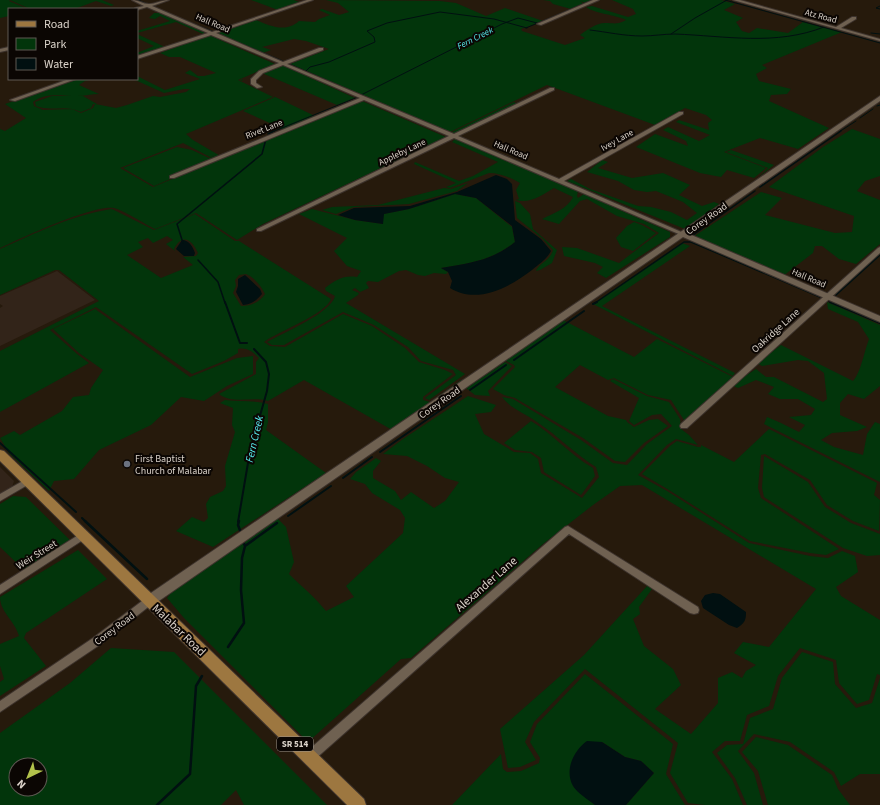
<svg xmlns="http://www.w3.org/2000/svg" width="880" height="805" viewBox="0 0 880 805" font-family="'Source Sans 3',sans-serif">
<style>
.commercial{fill:#322419}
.green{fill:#02350b;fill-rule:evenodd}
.water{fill:#011011}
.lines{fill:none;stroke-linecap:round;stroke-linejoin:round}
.stream-far3{stroke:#011011;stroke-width:1}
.stream-far2{stroke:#011011;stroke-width:1.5}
.stream-far1{stroke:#011011;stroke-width:2}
.stream{stroke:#011011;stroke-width:2.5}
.minor-casing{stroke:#3c322c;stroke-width:2}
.tertiary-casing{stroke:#3c322c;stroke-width:2}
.primary-casing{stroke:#3c322c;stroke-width:2}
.minor{fill:#6f6151;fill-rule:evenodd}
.tertiary{fill:#6f6151;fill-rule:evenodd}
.primary{fill:#9d7740;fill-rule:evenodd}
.worship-dot{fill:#6b7280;stroke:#0b0603;stroke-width:1.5}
.labels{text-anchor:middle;stroke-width:4;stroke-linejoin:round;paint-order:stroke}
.far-street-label{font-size:9px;fill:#dad2c9;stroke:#0b0603}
.far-water-label{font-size:9px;font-style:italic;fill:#58eef1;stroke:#0b0603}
.shield{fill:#0b0603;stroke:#9c958e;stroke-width:1}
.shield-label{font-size:9px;font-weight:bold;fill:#dad2c9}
.street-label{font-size:10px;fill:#dad2c9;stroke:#0b0603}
.poi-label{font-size:10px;fill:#dad2c9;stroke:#0b0603;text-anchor:start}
.water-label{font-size:11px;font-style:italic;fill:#58eef1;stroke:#0b0603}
.near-street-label{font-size:12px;fill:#dad2c9;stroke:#0b0603}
</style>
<rect width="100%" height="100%" fill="#261a0c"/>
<!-- commercial -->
<path class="commercial" d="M57,271L95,300L0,346V308L3,306L0,304V296Z
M0,467L14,481L12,487L0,494Z"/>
<!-- green -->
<path class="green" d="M0,0H102L114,5L111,6L96,1L77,8L79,9H30L10,0L9,1L28,9H9V16L0,18Z
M251,0H294L299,2L278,10Z
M326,0L440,1L456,3L486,16L505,8L543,21L521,29L522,31L565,45L585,38L580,35C587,30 596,23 605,23C615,23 617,25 626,20C616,15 593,13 586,7L592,6L628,17L636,14L633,9L612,0H721L735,4L724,10L743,18L736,22L742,31L749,33L757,28L788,33L803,22L842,32L762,65L767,68L756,74L759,81L791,89L787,94L771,95L769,101L829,128L798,149L760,138L724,152L766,168L754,178L727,170L721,177L700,173L636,147L655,134L688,146L686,141L663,130L668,127L699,141L710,135L676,122L679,120L709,130L708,123L712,120L706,115L685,108L655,125L547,85L450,132L290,64L329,49L306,41L294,39L262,47L271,50L263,53L216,33L256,20C270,26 286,33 299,21L315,22L319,19L330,15L319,10L322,9L339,15L349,12L338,3Z
M543,0H593L585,3L580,1L584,4L571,9L553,4L550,1Z
M154,13H160L205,32L203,34L176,22L137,33V31L170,21L160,16L155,19L149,18Z
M137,34L165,47L137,55V53L154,46L137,38Z
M209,35L275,64L238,80L273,97L186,134L193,140L217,154L210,157L183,143L120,168L153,187L362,101L446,137L263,224L237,240L196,213L155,229C145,224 123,210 114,208C94,204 21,238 0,248V129L5,131L26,118L5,104L79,79H93L85,81L79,85L99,94C92,94 84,96 77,96C62,96 45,92 33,102L34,106L43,110L72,109L81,113L93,108L95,104L116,108L127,105L153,96L160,97L186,92L190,89H184L164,93L133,79H137V76L165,90L200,79L185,73L190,70L198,76H204L216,73L180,57H169L160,53Z
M282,65L355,98L337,105L262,73Z
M243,79L242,81L317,117L365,97L450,133L514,102L517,104L453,138L363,100L293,128L283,129L243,111L275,97L240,80Z
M52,96H83L97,104H93L91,108L81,112C66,104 51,112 36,106L35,102Z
M852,129L880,139V176L865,181L857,191L880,200V244L856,264L839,259L822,246H815L813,253L783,276L693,237L761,192L782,198L765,215L835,233L852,232L854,216L769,187L823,147Z
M455,139L578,191L577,196L578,198L584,194L670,232V237L606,278L597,273L603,267L595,263L564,256L562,247L577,248L619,263L659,233L644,224L617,216L587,199L580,201L559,224L542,219C554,213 567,209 573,197L554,188C542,195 530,204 516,200L519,199L516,190L520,183C511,178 501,173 489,173L450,188L446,187L456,183L414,164L415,162L459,181L473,176L498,162L452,142Z
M259,141L154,186L123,168L177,147L192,150L209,158L217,154L220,156Z
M731,150L774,165L759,177L768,168L726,152Z
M602,160L608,162L598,168L632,178L663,173L690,185L679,195L702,206L714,202L719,204L685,229L567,181L571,179L590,189L638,206L651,207L671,212L687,220L697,213L683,202L656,191L647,192L634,190L618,181L587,172Z
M468,183L457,191L409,204L354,207L336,214L322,210L332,207L378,205L444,188L451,189Z
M455,194L476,198L512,227L515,242C491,261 470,263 441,268L448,272L446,274L434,273L425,276L418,275L406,270L399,271L378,282L368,281L366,283L369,288L360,292L355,288L352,290L359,293L358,295L346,303L465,374L429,400L425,398L456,375L453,370L421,361L408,347L374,325L343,312L284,345H272L267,342C283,333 331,313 335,296L326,291L325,288C336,280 343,275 357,277L361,271L347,266L334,251L347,238L299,214L312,209L355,220L383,224V214L409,209Z
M515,201L520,203L530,214L533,229L557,250L552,263L540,270L536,271C539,263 550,261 553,250L543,239L517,218Z
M112,209L154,230L195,214L235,241H239L331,299C326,314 279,331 264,342L270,346L285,347L343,314L372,326L405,348L419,362L445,370L453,374L423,397V400L430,402L461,380L464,382L394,431L304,380L268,401C251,396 234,405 219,394L256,374V362L259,358C253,352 247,347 238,349V353L224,361L192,374L96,307L50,330L77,354L89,363L0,412V351L99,301L59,270H55L0,295V249C36,233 72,215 112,209ZM167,236L173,240L166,244L175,251L174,249C182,233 192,239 198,253L196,256L183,257L193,265L161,278L127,255L143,247L138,242L148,238L153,243ZM246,274C254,277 262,287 265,294C260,302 251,306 241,306L233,293L236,286L235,280L239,275Z
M634,222L642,225L656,233L633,251L621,247L616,238L627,226Z
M682,243L690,246L602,306L735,373L733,376L593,304Z
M827,302L880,325V386L864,399L848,394L840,403V415L867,427L857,431L832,433L821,440L834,447L863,455L867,434L875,422L880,424V482L764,424L767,417L781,423L799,432L805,425L789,417L811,415L815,409L798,399H780L768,394L774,387L756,380L738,388L731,385L756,369L766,377H774L823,402L827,399L824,373L808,361L798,360L762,366L757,363L781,345L853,381C861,372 864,352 869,339L858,322L828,309Z
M95,309L190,377L237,358L253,356V374L227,386L204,401L181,397L151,425L99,450L74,479L54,481L49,491L9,453L0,438L14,431L20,435L62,411L73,397L89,395L91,388L103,370L79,353L53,329Z
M563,320L634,357L657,339L733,377L686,421L684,420L671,400L648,395L614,378L608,380L580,365L555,387L608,416L626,420L627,422L634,427L649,420L658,419L668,426L644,443L625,462L615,461L583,438L515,398L504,395L493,389L515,367L514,365L504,360Z
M505,362L512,366L488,391L490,396L475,395L466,388Z
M613,379L647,396L669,402L680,419L681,429L689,435L698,445L676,439L667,445L638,475L667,491L749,543L810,556L828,558L842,551L855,556L858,572L836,587L841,596L880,620V675L877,674L869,700L857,704L839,683L836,660L800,648L778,676L769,706L747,715L740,741H725L712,752L732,779L743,805H705L688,803L670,773L678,743L585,669L534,722L525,742L536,760L520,767L508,768L500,729L584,655L648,585L652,589L639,607L640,614L633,619L644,646L673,669L681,685L655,709L691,734L718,703V678L732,672L742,678L746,671L756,665L734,653L743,642L769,647L816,589L642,485L620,486L593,505L543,544L411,658L401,659L308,742L184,618L167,598L173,590L277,518L286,527L294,562L289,574C301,586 315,597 326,611L354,597L346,586L403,533L405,518L400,510L372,493L365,484L350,479L356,472L376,458L381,461L373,471V478L395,491L401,500L411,492L434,508L445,501L459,482L445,478L427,466L407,456L383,454L403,439L468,396L496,405L491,412L475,414L484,434L514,452L530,453L538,459L541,473L582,498L599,477L596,467C575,454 558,436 537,422C525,413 511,409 502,397L513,399L581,440L613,463L627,465L647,444L672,426L661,414L652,415L634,425L629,421L639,398L610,381Z
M225,400C239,402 254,400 268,404V422L266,430L326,473L213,547L176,531L192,517L204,522L208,518L206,504L210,497L223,491L226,486L225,466L235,432L232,425L233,408L220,403Z
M531,421C553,434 570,455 593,468L595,476L581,495L544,472L541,458L532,452L515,450L504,443Z
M769,429L877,483L874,495L880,500L879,531L853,521L827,505L810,480L765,454L761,455L758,488L761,498L839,549L826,555L810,553L750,541L669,490L642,474L670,446L677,441L698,447H701V445L734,462Z
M764,456L808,482L825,507L851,523L880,534V555L867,556L843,548L764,497L762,488Z
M13,496L26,497L71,541L26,572L0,547V504Z
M78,550L107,579L26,633L24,638L46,666L0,696V682L4,679L0,666V644L19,636C15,621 0,612 0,597Z
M111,648L174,652L327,805H244L236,790L221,805H0V733L70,683ZM16,765H40V789H16Z
M802,652L833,662L835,684L856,708L872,703L880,678V774H860L841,786L834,772L790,742L754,734L738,751L754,773L763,805H747L735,778L717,753L727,745L743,744L750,718L773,709L782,678Z
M585,674L673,744L666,774L685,805H626L654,773L641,761L625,757L602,742H596L573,786L595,805H452L501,754L503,769L507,772L521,771L539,763L540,758L530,742L537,724Z
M756,737L788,745L832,775L838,789L850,805H768L758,771L742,752Z"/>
<!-- water -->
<path class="water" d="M496,175L507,179L512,184L515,220L541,239L551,251C547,259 539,264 532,270C510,287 477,305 450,288L452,281L448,272L441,268C469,263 492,261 515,242L512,226L476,198L455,194L409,209L384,214L383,224L355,220L338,215L354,208L410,206L457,192Z
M182,240C189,240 193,247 195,253L194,256H184L176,249Z
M245,275L260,289L262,294C257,300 251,305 243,305L236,292L238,286V279Z
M713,593L720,594L746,612C746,620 745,623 737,628L729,625L703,608L701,601L705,595Z
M587,741L602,742L625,757L641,761L654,773L626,805H595C589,800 577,793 573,786C564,770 574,750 587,741Z"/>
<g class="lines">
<!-- stream-far3 -->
<path class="stream-far3" d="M138,0L148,4
M725,0L880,43
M880,6L876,8L880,9
M158,9L212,31
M526,28L592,0
M590,30C607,32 624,36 642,36C653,36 664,34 675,34C726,36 776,46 824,27
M871,33L880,34
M671,34L695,18L727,0
M230,39L283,61
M287,63L361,95L502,24L518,18L537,23
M306,71L310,67L329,62L375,42L374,37L367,31L387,23L440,12L494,19L527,28
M877,106L880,105
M860,118L873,109
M272,132L358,97
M839,132L856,121"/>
<!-- stream-far2 -->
<path class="stream-far2" d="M268,134L274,131
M760,187L841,131
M693,235L755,191
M183,243L177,224L262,154L266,139
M198,260L218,282L225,303
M836,295L880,255
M829,301L833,303
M595,303L684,242H691L820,297"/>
<!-- stream-far1 -->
<path class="stream-far1" d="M225,302L240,343H247
M830,302L880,323
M593,304L597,302
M514,360L584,311
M470,390L506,365
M0,443L76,512
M380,452L461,396
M343,478L372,457
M288,516L331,486
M82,518L86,522
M238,522L250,451L267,391L269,374L266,362L254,349"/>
<!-- stream -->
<path class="stream" d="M85,521L147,579
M239,521L238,525L241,533
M245,546L277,523
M228,647L244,623L241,590L242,558L245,546L243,541
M157,805L190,774L196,686L202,676"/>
<defs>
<path id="minor" d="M132,0C138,0 143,4 149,4C155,4 162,0 169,0L152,6L212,32L307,0H313L216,33L283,62L319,48H323V50L287,64L454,134L550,88H554V90L458,136L559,179L679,112H683V114L564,181L686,234L685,235H681L454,138L261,231H257V229L449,136L364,100L174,178H170V176L360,98L283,65L263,73L256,80V83L262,87L257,88L251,84V79L259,71L279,63L211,35L137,59V56L208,33L147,7L137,10V9H135V8L144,6Z
M593,0H599L541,25L537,24Z
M733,0H740L836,27L852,17H856V19L841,28L880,39V41Z
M9,47V50L0,52V49Z
M69,79H76L15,101L10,100Z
M880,247V253L687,428H681L680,426L681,424L878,248Z
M28,478L31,479L32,481L31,483L0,501V494Z
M568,526L698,607L699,610L698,613L694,614L690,613L569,534L313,761L309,762L305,761L303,757L305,753L565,527Z
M83,532L86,534L88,536L86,538L0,594V585Z
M149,597L152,598L154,601L152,604L101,644L0,712V701L93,638L146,598Z"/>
<path id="tertiary" d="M880,96V101L689,234L880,316V322L683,237L153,605L149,606L145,605L143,601L145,597Z"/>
<path id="primary" d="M0,450L4,451L364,799L366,805H347L0,461Z"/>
</defs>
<!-- minor casing -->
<use href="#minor" class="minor-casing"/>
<!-- tertiary casing -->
<use href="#tertiary" class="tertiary-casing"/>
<!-- primary casing -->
<use href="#primary" class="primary-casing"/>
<!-- minor -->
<use href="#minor" class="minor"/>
<!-- tertiary -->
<use href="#tertiary" class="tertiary"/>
<!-- primary -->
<use href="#primary" class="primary"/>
</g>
<!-- markers -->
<circle class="worship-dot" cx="127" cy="464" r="4"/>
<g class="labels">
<!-- far-street labels -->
<g class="far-street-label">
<text transform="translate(821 16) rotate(15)" y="3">Atz Road</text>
<text transform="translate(213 23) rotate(23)" y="3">Hall Road</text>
<text transform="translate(264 129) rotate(-22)" y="3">Rivet Lane</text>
<text transform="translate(617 140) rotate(-29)" y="3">Ivey Lane</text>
<text transform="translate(511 150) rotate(23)" y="3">Hall Road</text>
<text transform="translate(402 152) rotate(-25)" y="3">Appleby Lane</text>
<text transform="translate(809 278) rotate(23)" y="3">Hall Road</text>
</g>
<!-- far-water labels -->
<g class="far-water-label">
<text transform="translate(475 38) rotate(-27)" y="3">Fern Creek</text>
</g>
<!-- shield labels -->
<rect class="shield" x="277" y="737" width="36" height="14" rx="3"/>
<g class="shield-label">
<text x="295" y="747">SR 514</text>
</g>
<!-- street labels -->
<g class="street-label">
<text transform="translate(706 218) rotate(-35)" y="4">Corey Road</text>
<text transform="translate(775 330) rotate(-42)" y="4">Oakridge Lane</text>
<text transform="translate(439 402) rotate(-35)" y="4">Corey Road</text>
<text transform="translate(36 554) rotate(-32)" y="4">Weir Street</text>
<text transform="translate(114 628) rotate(-37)" y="4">Corey Road</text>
</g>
<!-- poi labels -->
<g class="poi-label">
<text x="135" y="462">First Baptist<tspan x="135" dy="12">Church of Malabar</tspan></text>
</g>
<!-- water labels -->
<g class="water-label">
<text transform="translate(254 439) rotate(-77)" y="4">Fern Creek</text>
</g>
<!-- near-street labels -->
<g class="near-street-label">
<text transform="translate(486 584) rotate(-41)" y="4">Alexander Lane</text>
<text transform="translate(179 630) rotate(44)" y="4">Malabar Road</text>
</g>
</g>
<!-- legend -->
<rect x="8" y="8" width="130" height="72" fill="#0b0603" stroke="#5e5852"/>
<rect x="16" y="21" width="20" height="6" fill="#9d7740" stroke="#5e5852"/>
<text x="44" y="28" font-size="12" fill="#dad2c9">Road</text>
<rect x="16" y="38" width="20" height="12" fill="#02350b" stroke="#5e5852"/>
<text x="44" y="48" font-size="12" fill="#dad2c9">Park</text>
<rect x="16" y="58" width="20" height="12" fill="#011011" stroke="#5e5852"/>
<text x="44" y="68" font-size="12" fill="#dad2c9">Water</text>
<!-- north arrow -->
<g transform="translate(28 777) rotate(223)"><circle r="19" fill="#0b0603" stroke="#5e5852"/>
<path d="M0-3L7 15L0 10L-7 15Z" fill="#b3c24b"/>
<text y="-6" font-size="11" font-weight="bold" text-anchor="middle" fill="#dad2c9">N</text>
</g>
</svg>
